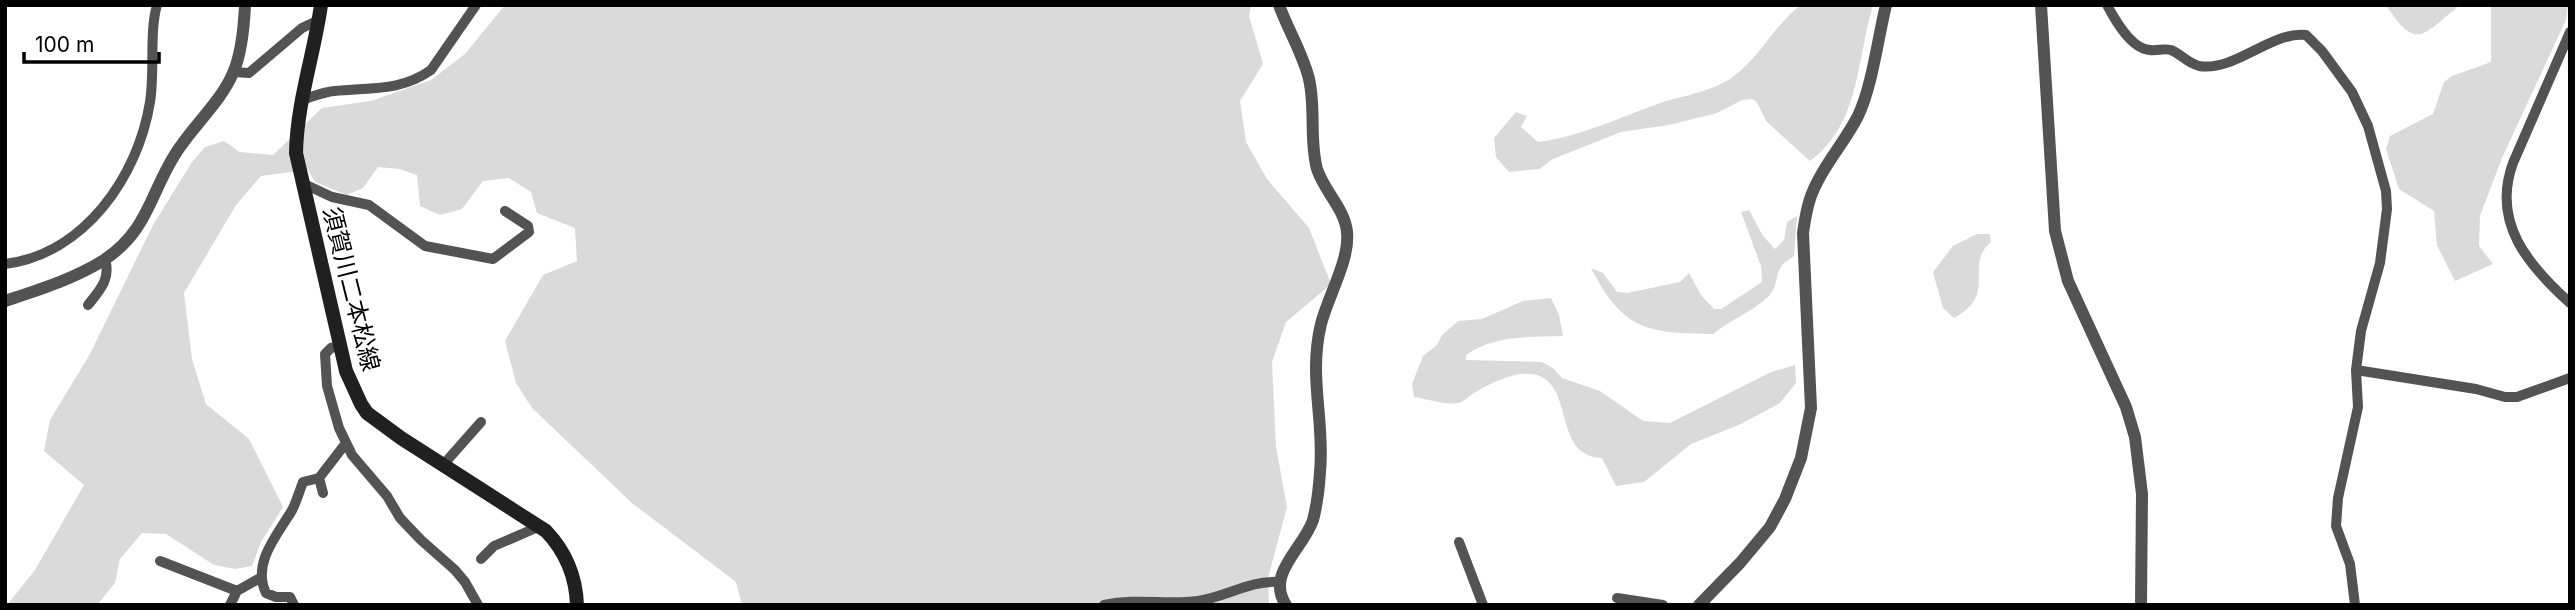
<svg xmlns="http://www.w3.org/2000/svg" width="2575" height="610" viewBox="0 0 2575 610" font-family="Inter,'Noto Sans JP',sans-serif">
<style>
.green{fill:#dadada}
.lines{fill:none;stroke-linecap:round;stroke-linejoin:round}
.minor{stroke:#535353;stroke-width:10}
.tertiary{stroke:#535353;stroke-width:12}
.secondary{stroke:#202020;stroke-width:14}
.labels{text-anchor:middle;stroke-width:5;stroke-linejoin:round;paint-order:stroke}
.street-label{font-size:24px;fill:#000;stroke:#fff}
</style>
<rect width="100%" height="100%" fill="#fff"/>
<!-- green -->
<path class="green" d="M505,5H1251L1249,16L1263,64L1240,101L1246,142L1267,179L1309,228L1331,284L1286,322L1272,362L1276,447L1287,507L1268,578L1269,605H742L736,582L632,503L532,408L516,383L505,341L543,275L577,261L575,228L537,213L531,192L509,178L483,181L462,209L440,215L420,206L417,175L399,169L378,167L363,188L347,195L315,182L308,170L261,176L236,205L184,293L192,359L206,404L249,439L283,507L261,542L252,566L235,569L214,565L166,534L142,533L120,559L115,583L97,605H7L35,570L84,485L44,451L50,420L90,354L153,225L192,162L205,147L224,141L240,152L273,155L322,108L371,101L431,80L465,54Z
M1801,5H1873C1857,58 1860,125 1810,161L1766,121L1757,102L1752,99L1742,100L1717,113L1669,125L1621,132L1553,159L1539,169L1509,172L1496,157L1494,138L1516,112L1527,116L1521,127L1538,142L1545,141C1587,134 1623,116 1663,102C1687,95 1714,91 1734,76C1761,56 1774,25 1801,5Z
M2386,5H2460C2423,34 2417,53 2386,5Z
M2491,5H2568L2566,20L2502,158L2480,216L2479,246L2493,264L2455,281L2437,245L2434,211L2399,189L2386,149L2390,136L2433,114L2444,82L2452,76L2491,62Z
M1749,210L1763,236L1775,249L1784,240L1787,222L1797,216L1794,256C1790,259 1783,263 1781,267C1775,276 1778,286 1768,297C1752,312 1730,320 1713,334C1646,333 1623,330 1591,268L1603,273L1617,292L1627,293L1680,282L1689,273L1701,295L1714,309H1721L1762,282L1761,266L1741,212Z
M1977,234H1990L1991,242C1963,265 1999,294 1954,318L1943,308L1933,272L1953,246Z
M1551,298L1559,315L1563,336C1531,337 1493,335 1466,355V360L1542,362L1553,368L1562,378L1600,391L1643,421L1670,423L1771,372L1795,365L1796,383L1780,403L1741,424L1691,444L1644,482L1616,486L1602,458C1555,456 1573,394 1542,377C1523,367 1492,382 1476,392C1470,395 1463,403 1457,403C1445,405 1427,399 1414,397L1412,384L1423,356L1437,345L1442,335L1458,321L1482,319L1523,301Z"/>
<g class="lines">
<!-- minor -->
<path class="minor" d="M2107,5C2115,20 2131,49 2150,50C2157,51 2164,48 2171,50C2181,54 2187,63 2199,66C2235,72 2271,31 2306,35L2322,51L2352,92L2368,126L2386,191L2387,209L2380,263L2361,331L2356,370L2358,407L2338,498L2336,526L2350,564L2355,605
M2570,32L2513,163C2491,223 2529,266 2570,303
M234,72L249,73L302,28L319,20
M301,100C312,97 323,92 334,91C369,87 400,92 431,70L476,5
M302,183L332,197L369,205L425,246L493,259L529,232L528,226L505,211
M5,264C84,254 138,177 150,102C155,72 149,33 157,5
M88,305C100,290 111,279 105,259
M340,346L331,348L325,354L327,386L339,428L352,455L387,496L400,518L421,540L455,570L465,582L478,605
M2356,370L2476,389L2505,397H2517L2570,378
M443,465L481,422
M323,493L319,478L346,443
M1459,542L1483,605
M481,559L494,546L538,527
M160,561L237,591L260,578
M1617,598L1663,605
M230,605L237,591
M294,605L290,597H276L266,593C252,564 276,536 291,512C296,504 299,492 303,482L319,478
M1104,605C1137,598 1166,605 1198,601C1226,597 1250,580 1279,582"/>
<!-- tertiary -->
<path class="tertiary" d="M1279,5C1288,30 1303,54 1309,79C1316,109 1309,139 1317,169C1324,191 1345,209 1347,232C1350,260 1328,296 1321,324C1308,377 1325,421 1320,472C1319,488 1317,505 1313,520C1304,548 1265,574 1286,605
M2041,5L2055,231L2068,281L2126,407L2135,437L2142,494L2141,605
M5,301C38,290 74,279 104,260C151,229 151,187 180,147C197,122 221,101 233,73C242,53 244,27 245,5
M1699,605L1740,563L1770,527L1785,499L1801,458L1811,408L1803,233C1805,219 1807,204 1813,191C1824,164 1845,142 1858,116C1872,87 1878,38 1886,5"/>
<!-- secondary -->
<path class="secondary" d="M321,5C314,55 297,102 296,153L346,371L361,404L367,413L401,438L546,531C565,551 576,577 577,605"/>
</g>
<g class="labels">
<!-- street labels -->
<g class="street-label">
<text transform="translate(351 289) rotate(76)" y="8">須賀川二本松線</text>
</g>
</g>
<!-- border -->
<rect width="2575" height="610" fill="none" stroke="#000000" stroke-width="14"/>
<!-- scale -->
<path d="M24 52v10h135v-10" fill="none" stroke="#000000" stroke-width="3.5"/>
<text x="35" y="52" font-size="21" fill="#000000" stroke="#ffffff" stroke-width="5" paint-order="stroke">100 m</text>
</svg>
